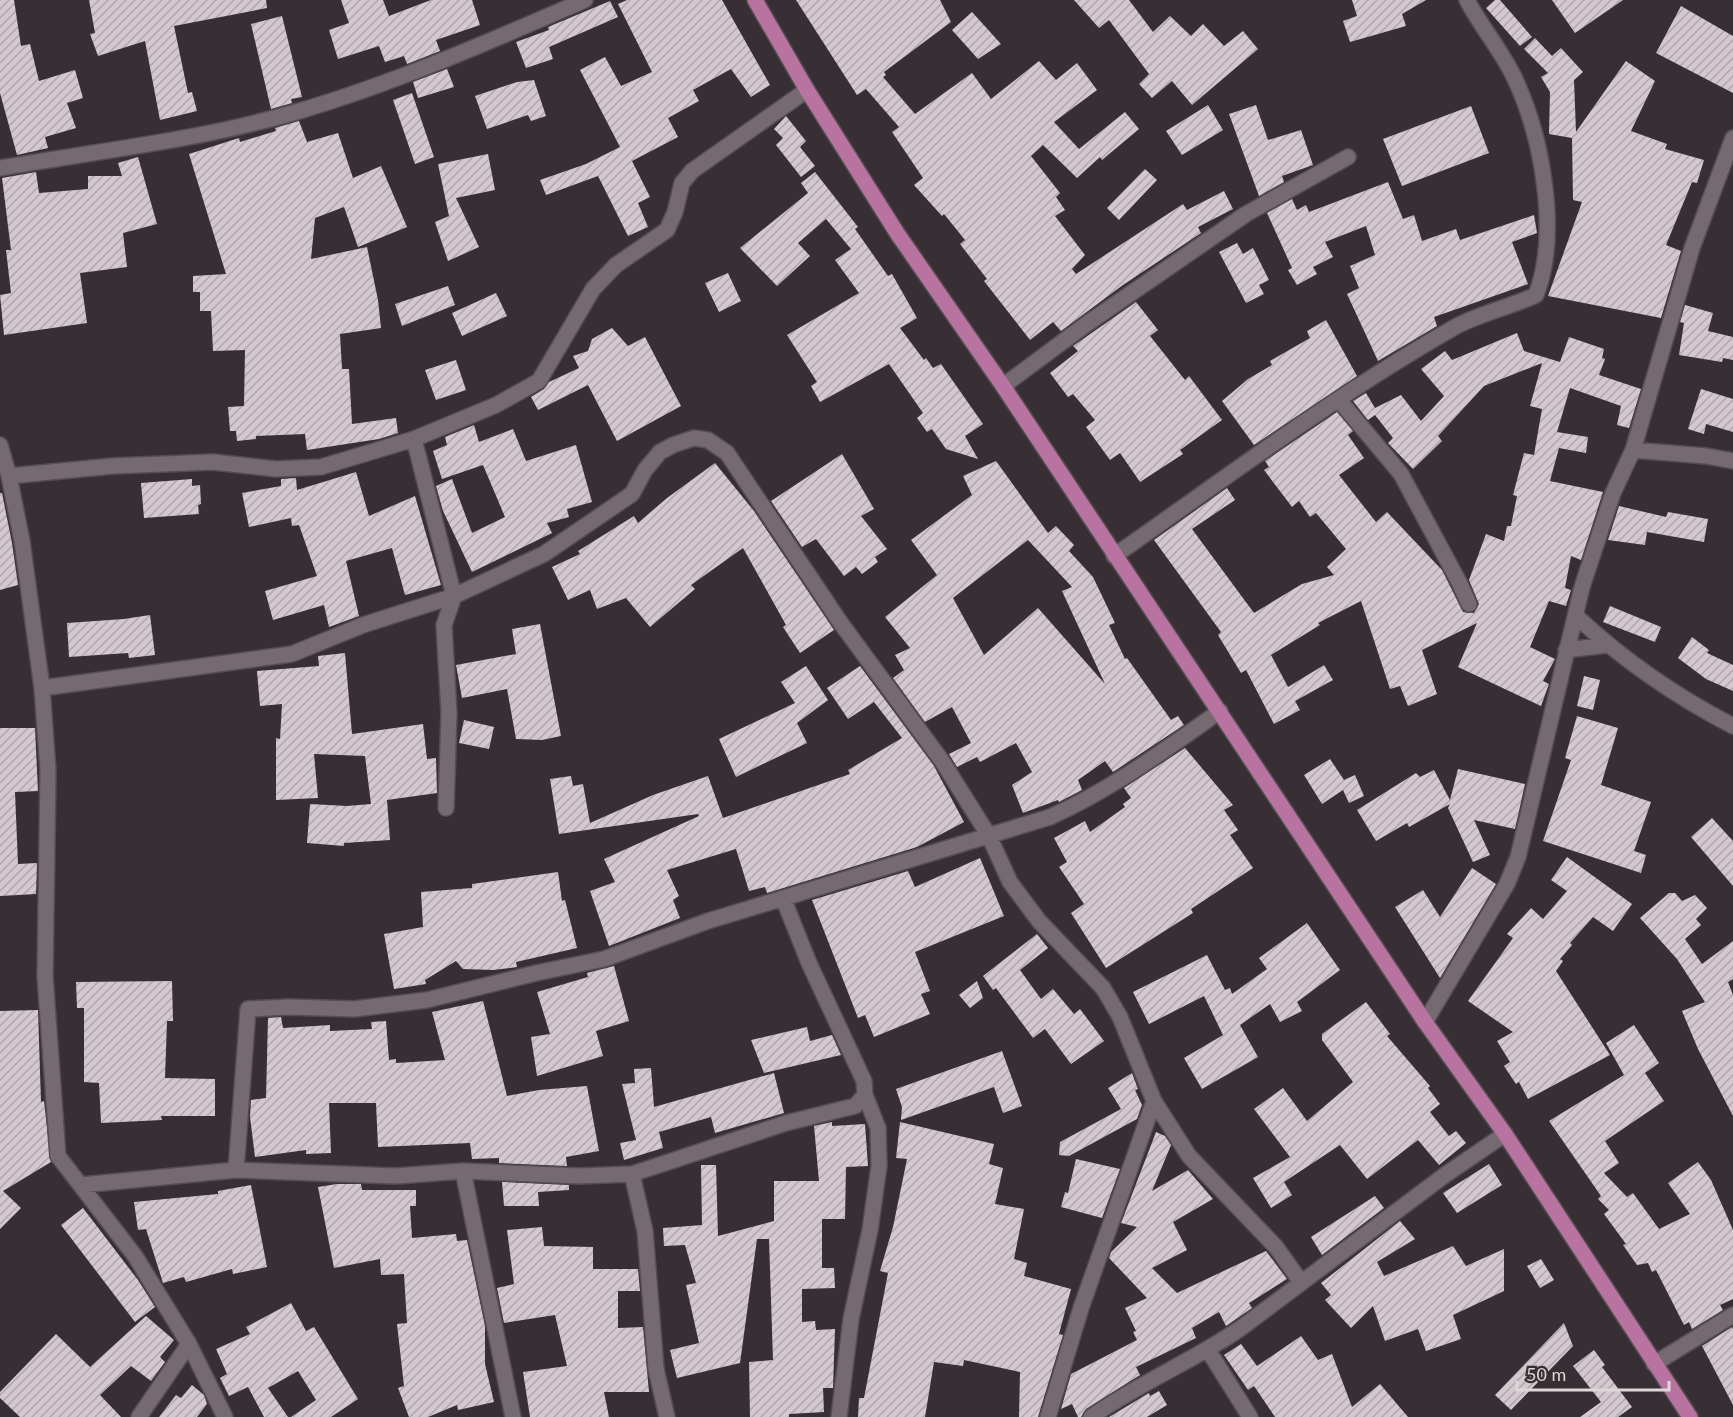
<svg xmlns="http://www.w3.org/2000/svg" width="1733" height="1417" viewBox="0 0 1733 1417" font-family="Lato,sans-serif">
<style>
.building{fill:url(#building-hatch);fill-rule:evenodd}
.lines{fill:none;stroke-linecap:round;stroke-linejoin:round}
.minor-casing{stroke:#544d51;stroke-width:18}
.major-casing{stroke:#544d51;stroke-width:18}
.minor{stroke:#746a70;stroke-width:15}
.major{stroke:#b873a1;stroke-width:15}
</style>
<defs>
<pattern id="building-hatch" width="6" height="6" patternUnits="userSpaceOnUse" patternTransform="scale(1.5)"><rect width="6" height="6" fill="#d3c8ce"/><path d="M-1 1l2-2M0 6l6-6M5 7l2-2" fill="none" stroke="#afa6ab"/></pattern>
</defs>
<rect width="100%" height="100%" fill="#382f34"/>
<!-- building -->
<path class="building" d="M0,0H14L21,46L30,44L39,81L75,70L83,98L67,103L76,128L45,137L48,148L17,155L0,93Z
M89,0H266L267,8L174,26L188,93L192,92L197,111L160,120L145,41L98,56L90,34L95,33Z
M341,0H383L389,16L431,0H472L480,25L436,40L440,51L407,64L404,56L385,62L379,46L338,59L329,30L349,23Z
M627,0H722L770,85L751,97L731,69L693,90L699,101L668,118L678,137L632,161L650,197L638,203L648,227L628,236L598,176L546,195L540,180L586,164L620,147L580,70L605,57L621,86L652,72L618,4Z
M796,0H940L951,22L884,72L886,75L883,77L915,114L972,73L991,99L1039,61L1056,80L1077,63L1097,90L1054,122L1079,149L1125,112L1139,129L1102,160L1100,157L1077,178L1043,145L1031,156L1060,193L1056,197L1065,210L1055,216L1085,255L1072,269L1076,274L1183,204L1187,210L1224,191L1233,209L1198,227L1201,233L1123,285L1061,331L1053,322L1030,340L984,281L987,279L960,244L965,240L944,214L942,216L914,185L923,178L892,132L899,127L866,89L857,95Z
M1074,0H1129L1153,32L1170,16L1191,36L1203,24L1224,46L1243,31L1258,49L1192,105L1172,81L1152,98L1139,84L1149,74L1109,20L1099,28Z
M1352,0H1426L1402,14L1406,26L1350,42L1343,21L1357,16Z
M1495,0H1500L1532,37L1520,46L1486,8Z
M1552,0H1623L1575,33Z
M610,1L618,17L549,47L553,59L526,68L516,42L549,30L548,27Z
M1681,6L1733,36V93L1656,53Z
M972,12L1001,44L978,59L952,30Z
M282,16L302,97L291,99L292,103L271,109L251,24Z
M1535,38L1552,56L1561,48L1583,72L1574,80L1576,132L1626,61L1655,81L1631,131L1667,144L1665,149L1704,160L1697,183L1692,182L1666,245L1681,251L1661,318L1548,296L1582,202L1573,200L1572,138L1549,134L1550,92L1541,77L1548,73L1524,49Z
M447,69L454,87L418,98L413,82Z
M534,80L546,116L531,121L528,115L487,129L475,96L517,82Z
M412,93L434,157L415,164L393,100Z
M1208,105L1223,130L1182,155L1166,131Z
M1256,105L1268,140L1301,130L1313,165L1282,176L1284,182L1259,196L1229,114Z
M1471,106L1489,153L1402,186L1383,139Z
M786,116L806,141L800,147L815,166L801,177L776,145L783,138L774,129Z
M299,121L307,142L338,133L353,178L381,166L407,227L358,247L344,207L315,218L311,259L367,247L378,300L381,328L340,334L342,369H349L352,424L396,418L398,433L379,439L307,450L305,434L256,436V439L237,441L236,431H230L228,407L244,406L245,350L213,351L211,311H200V292H193V276L226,274L189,154L239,138L240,142L276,131L275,128Z
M488,154L495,190L456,198L479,247L448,261L435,222L449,216L438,164Z
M138,157L157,224L123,233L127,267L80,273L87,323L4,335L0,295L11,293L6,250H11L2,178L36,172L39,193L88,189V176H122L118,163Z
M1145,169L1157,180L1119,220L1107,208Z
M815,172L858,227L855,229L888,276L892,274L917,318L900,328L924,360L926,358L933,368L941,364L983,424L965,436L978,459L946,449L932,429L927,432L917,418L923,413L889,364L820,402L811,386L817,382L787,335L859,293L835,260L851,249L826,219L798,243L810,256L777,286L740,248L808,193L801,183Z
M1388,182L1403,219L1414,215L1422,241L1456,229L1460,240L1534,215L1537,233L1512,242L1528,284L1434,317L1437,326L1378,361L1347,294L1359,288L1350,266L1375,255L1366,226L1325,242L1333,257L1313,267L1317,274L1297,285L1288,270L1292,268L1267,213L1292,199L1297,210L1306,205L1309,212Z
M1237,243L1243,254L1253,248L1269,280L1259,285L1264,294L1246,303L1219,252Z
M728,273L741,301L719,312L705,283Z
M448,286L455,305L402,326L395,304Z
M496,293L507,316L462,336L452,313Z
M1136,302L1158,330L1150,336L1185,380L1189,376L1222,420L1180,450L1183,454L1140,482L1120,453L1110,460L1086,427L1095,420L1073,394L1068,397L1050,373L1078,351L1073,346Z
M1685,305L1713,313L1708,331L1733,337V360L1723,358L1722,362L1679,355L1684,323L1680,322Z
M1326,320L1357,376L1254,445L1222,401L1248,379L1272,365L1270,361L1310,338L1307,331Z
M612,328L628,346L645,337L681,406L617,441L588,385L538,410L531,397L544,389L549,382L579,368L573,356L588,351L592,339Z
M1517,333L1524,351L1560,362L1569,337L1604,349L1602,358L1605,359L1599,375L1641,389L1629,428L1617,425L1621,406L1570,388L1557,432L1588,437L1586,453L1559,448L1550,481L1603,492L1581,560L1571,556L1565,588L1571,590L1566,606L1549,601L1530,647L1555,659L1543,681L1549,684L1541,706L1458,667L1477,623L1422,650L1437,694L1408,706L1400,686L1390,689L1361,601L1318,623L1320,625L1271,655L1288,687L1324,665L1333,680L1295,701L1300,710L1274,724L1246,670L1241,673L1218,635L1221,632L1154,540L1227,488L1235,500L1192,529L1254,613L1302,584L1334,575L1327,567L1346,549L1316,513L1310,517L1299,501L1292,507L1264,470L1269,467L1265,461L1337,412L1353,431L1348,435L1364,458L1339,475L1376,522L1387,512L1442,570L1463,612L1474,613L1479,604L1469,580L1486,534L1504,541L1507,526H1511L1517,496L1513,495L1524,453L1534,455L1542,409L1530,406L1542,363L1484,386L1438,436L1442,441L1413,469L1388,443L1393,438L1375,415L1368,420L1353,401L1366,393L1375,408L1401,395L1421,421L1444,396L1421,369L1445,351L1452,360Z
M456,360L466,390L436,400L425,370Z
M1701,389L1733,399V432L1706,424L1704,434L1688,429Z
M474,425L479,442L513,429L526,461L576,445L592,502L567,509L569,517L547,523L552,533L472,572L443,511L436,486L452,479L472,533L505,517L483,465L442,479L433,451L447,445L445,437Z
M842,454L874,509L861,516L887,549L875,557L878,562L862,574L856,567L844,576L816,539L802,547L771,501Z
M996,461L1048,533L1056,526L1074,545L1069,551L1093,577L1115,623L1109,625L1125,659L1127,658L1171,720L1178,716L1184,725L1113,772L1105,761L1078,780L1082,790L1059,802L1058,800L1023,813L1012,785L1032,772L1016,743L980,762L977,757L957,767L949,754L971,743L952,707L925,722L893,678L904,670L895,655L910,648L885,617L937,575L911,540L972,495L963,476ZM1028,540L1072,587L1062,591L1105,684L1038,608L984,655L953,598Z
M715,463L754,511L834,630L800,653L783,627L786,625L743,548L691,585L695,589L650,627L626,598L597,609L590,590L568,600L552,567L580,554L578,551L634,516L638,523L667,498Z
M356,472L369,516L415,496L441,585L405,595L392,548L346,561L359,616L329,627L324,605L273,620L265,591L317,576L299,525L292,526L291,518L249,527L242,493L281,486V479L296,478L297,490Z
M192,479V486L200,485L201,504L198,505L199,514L144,518L141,483Z
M0,493H2L12,543L18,585L0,590Z
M1619,506L1666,517L1668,512L1708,519L1704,542L1647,532L1645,545L1608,540Z
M1610,606L1661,627L1655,642L1603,622Z
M150,615L155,655L129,658L128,653L69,657L67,623L124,619Z
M540,624L561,736L542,740L516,739L507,689L462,698L456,665L516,654L512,629Z
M1692,637L1709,650L1707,653L1733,665V691L1706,679L1678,658Z
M345,653L352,734L423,724L427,759L436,758L437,793L387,800L390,840L344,843V846L307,843L310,804L347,806L371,804L365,756L314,754L318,798L276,800V738L280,739L282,704L260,706L257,671L319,666L318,656Z
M806,666L828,700L797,723L807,743L736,777L719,739L795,703L781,682Z
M860,666L934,766L964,822L917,847L767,893L765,887L749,891L736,849L667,870L679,896L673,900L680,918L609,946L590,891L615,882L604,859L699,816L698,814L559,834L550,779L571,776L573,786L583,784L590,823L653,795L708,776L723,818L850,774L848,770L902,738L874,702L848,719L827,688Z
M1584,676L1600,680L1593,710L1577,706Z
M1577,716L1618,728L1601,785L1651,802L1634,851L1646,855L1641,873L1543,841L1571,760L1565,758Z
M464,720L494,727L489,749L459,743Z
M0,728H35L38,791L15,792L18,864L37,863L36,894L0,896Z
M1185,748L1233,805L1224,810L1238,830L1230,835L1253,868L1191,909L1193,913L1106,968L1071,913L1084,904L1059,867L1067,862L1054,838L1085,821L1090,832L1125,807L1123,804L1131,798L1124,788Z
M1330,759L1344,780L1355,775L1364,796L1349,803L1343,790L1322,804L1304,775Z
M1458,769L1525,784L1515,829L1474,820L1490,855L1473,862L1448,808L1450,804L1409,827L1407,823L1376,841L1357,810L1416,773L1420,777L1434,770L1450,800Z
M1712,818L1733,841V886L1691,837Z
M1567,857L1632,904L1613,931L1593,917L1570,943L1572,945L1560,959L1563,961L1556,971L1610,1055L1528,1099L1519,1082L1516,1084L1504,1066L1510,1062L1497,1041L1513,1032L1468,1001L1513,938L1507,934L1531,908L1543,919L1567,891L1551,880Z
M980,858L1004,916L915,952L930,991L921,994L930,1014L874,1037L865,1015L858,1018L812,900L908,871L915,887Z
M1472,868L1496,884L1440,978L1395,907L1423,890L1440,917Z
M558,872L562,901L565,900L577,948L516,962L517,967L493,970L463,969L456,961L425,980L426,984L394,989L384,934L423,927L421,892L472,888V884Z
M1669,893H1675L1682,901L1695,895L1707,908L1696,919L1701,925L1685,939L1702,964L1733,941V979L1728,982L1733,995V1116L1698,1049L1682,1011L1705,1002L1677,959L1640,918Z
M1307,923L1340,970L1297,1002L1302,1011L1280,1022L1270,1004L1240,1025L1258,1057L1202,1089L1184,1058L1223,1035L1204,996L1149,1024L1133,992L1207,955L1225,990L1230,988L1232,994L1267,969L1259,958Z
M1037,934L1048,948L1020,970L1041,999L1053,989L1074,1014L1080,1009L1104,1041L1071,1064L1045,1029L1033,1038L996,988L993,990L983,976Z
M614,966L629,1021L596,1031L603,1056L537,1076L531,1037L550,1034L537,992L588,977L587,973Z
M172,981L173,1021H167L165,1078L215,1079V1116H161L162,1120L101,1123L99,1083L84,1082V1008H77L76,982Z
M977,981L983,998L970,1008L959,995Z
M483,1001L507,1096L539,1090L587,1086L599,1151L566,1157L567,1166L499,1163V1158L472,1159L470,1143L378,1147L376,1103H329L331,1153L306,1154V1150L255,1157L250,1117L251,1100L266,1098L268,1018L281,1017L283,1028L330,1025V1031L372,1029L371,1022L386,1021L389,1060L396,1059V1063L445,1060L432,1012Z
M1366,1002L1390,1034L1387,1036L1430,1086L1428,1088L1440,1104L1430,1112L1449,1136L1456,1131L1466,1143L1439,1165L1418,1140L1367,1179L1340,1145L1284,1182L1292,1195L1271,1208L1253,1178L1290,1157L1254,1109L1283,1088L1307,1121L1353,1082L1322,1040V1034Z
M38,1010L41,1102L44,1101L51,1162L3,1191L21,1208L0,1229V1011Z
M1634,1025L1659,1063L1645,1073L1664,1101L1605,1141L1619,1163L1604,1173L1627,1197L1633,1193L1659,1229L1690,1214L1668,1183L1698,1162L1711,1180L1733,1230V1299L1720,1305L1723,1310L1692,1329L1689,1322L1684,1325L1656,1270L1652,1272L1648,1263L1637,1265L1623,1245L1626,1244L1604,1214L1609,1210L1598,1199L1601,1196L1549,1121L1624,1075L1606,1043Z
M807,1027L810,1041L832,1035L841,1055L764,1073L751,1040Z
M1002,1051L1022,1106L1003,1113L994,1087L901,1120L902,1107L896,1089Z
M651,1068L654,1107L774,1073L784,1113L715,1133L711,1117L659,1132L663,1148L624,1160L620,1143L636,1140L622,1084L635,1083L634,1069Z
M1132,1073L1138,1089L1135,1090L1142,1105L1137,1119L1069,1156L1059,1155L1060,1142L1121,1109L1108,1088Z
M832,1122V1126L865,1124L868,1166L846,1167L845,1219H822V1268H834L835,1288L802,1289V1322L815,1321L816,1330L835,1329L833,1388H823L824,1412L789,1414V1417H750L749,1362L773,1360L769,1239H757L740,1363L677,1378L670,1350L699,1343L686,1285L696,1283L685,1245L664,1246L663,1228L702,1225L701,1165H716L718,1236L774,1221V1181H819L814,1126Z
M900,1122L994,1144L989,1164L1003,1168L995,1204L1024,1209L1014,1259L1027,1263L1024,1276L1071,1289L1059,1334L1063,1335L1038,1417H1019L1020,1372L964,1360L963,1366L934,1362L925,1417H858L859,1398H864L888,1273L880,1271L893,1227L907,1159L896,1158Z
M1156,1132L1165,1136L1171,1145L1152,1191L1188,1170L1213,1199L1173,1222L1187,1250L1152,1268L1177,1293L1266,1251L1287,1279L1249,1303L1252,1308L1226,1326L1219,1312L1192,1328L1196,1338L1136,1367L1140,1375L1086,1409L1081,1417H1078L1072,1404L1061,1409L1071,1374L1137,1340L1133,1332L1136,1331L1125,1308L1147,1298L1109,1258L1111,1252L1137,1227L1121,1223Z
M1076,1159L1120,1169L1102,1218L1061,1207L1065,1192L1068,1193Z
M1489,1164L1502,1185L1457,1213L1443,1193Z
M502,1182L569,1185V1190L538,1192L539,1206H504Z
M337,1184H361L362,1190H416V1206H410L412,1238L456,1234L457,1241L467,1240L485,1326V1364L494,1402L458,1410L457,1405L428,1417H409L398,1388L404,1386L397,1324L407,1323L404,1274L381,1275L380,1259L334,1268L318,1187Z
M251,1185L267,1267L233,1274L232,1269L186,1282L184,1277L163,1283L146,1229L138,1230L134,1202L218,1194V1191Z
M1375,1196L1384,1208L1322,1255L1311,1237Z
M83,1208L138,1280L155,1307L135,1322L61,1225Z
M1400,1221L1415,1239L1377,1262L1384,1276L1453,1246L1466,1266L1504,1249V1291L1453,1315L1461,1339L1426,1351L1418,1329L1385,1341L1373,1306L1351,1328L1325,1300L1331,1295L1321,1283Z
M542,1227L544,1246L593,1247V1269H638L640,1291H618V1328L643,1327L649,1392H604L609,1417H530L523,1372L567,1366L555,1315L504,1323L497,1288L514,1284L507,1230Z
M1541,1259L1554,1280L1540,1288L1527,1266Z
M291,1303L306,1331L314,1327L358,1399L331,1417H291L316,1400L298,1371L268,1388L288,1417H264L248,1387L229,1396L220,1378L227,1374L216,1349L250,1334L246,1327Z
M146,1316L174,1340L160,1357L165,1362L151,1381L131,1366L100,1395L121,1417H20L0,1398V1392L56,1334L90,1367Z
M1564,1323L1573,1346L1511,1410L1495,1395Z
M1732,1327L1733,1329V1405L1702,1346Z
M1301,1336L1318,1360L1332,1354L1352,1407L1380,1384L1408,1417H1275L1254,1386L1248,1390L1224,1355L1241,1344L1257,1366Z
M1594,1350L1605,1365L1602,1367L1632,1407L1618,1417H1580L1601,1402L1573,1366Z
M192,1385L204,1395L207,1404L197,1417H159L176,1395L181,1398Z
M1159,1391L1167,1405L1147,1417H1109L1149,1393L1150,1396Z"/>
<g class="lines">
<defs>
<path id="minor" d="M0,168C98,151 200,140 296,112C395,83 491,41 585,0
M1003,386L1088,323L1246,214L1348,157
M1339,400L1401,474L1459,582L1469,604
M414,439L454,596L444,625L449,713L446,808
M0,445L9,476L22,541L42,688L48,770L45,976L58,1156L135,1256L189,1344L225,1417
M1633,450L1706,456L1733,461
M9,476L113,466L213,462L276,469L321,467L414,439L496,405L539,381L593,289L616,265L667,230L675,212L682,183L692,171L807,90
M1114,556C1226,478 1337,394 1455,327C1478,314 1510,307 1536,295C1560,233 1542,137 1515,79C1502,51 1481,27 1467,0
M1576,616C1622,659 1677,697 1733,726
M1566,650L1607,645
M42,688L292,654L363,625L454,596L544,554L632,494L645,470L660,452L673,445L694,438L708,440L727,453L840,622L942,761L989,836L1010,882L1039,921L1103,988L1120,1017L1154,1101L1081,1308L1048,1417
M1425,1022L1507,884L1518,857L1582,587L1613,493L1633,450L1692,248L1733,138
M1154,1101L1189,1156L1276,1247L1301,1282
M236,1170L396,1176L463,1171L579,1176L632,1174L786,1123L855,1106L865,1095L864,1081L809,963L783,898
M463,1171L513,1417
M632,1174L645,1231L656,1369L667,1417
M81,1185L236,1170L248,1009L289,1007L354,1009L427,1000L536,973L604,959L708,921L1050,817C1112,789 1165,750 1220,711
M1208,1350L1250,1417
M1654,1364L1733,1315
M139,1417L189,1344
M839,1417L851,1319L870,1230L879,1166L878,1128L865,1095
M1091,1417C1139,1383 1193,1361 1241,1328L1445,1175L1505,1134"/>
<path id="major" d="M755,0L807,90L897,233L1003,386L1425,1022L1505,1134L1690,1417"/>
</defs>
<!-- minor casing -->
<use href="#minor" class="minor-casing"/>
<!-- major casing -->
<use href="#major" class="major-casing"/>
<!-- minor -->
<use href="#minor" class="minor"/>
<!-- major -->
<use href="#major" class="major"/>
</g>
<!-- scale -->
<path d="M1517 1381v9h152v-9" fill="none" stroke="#ddd7da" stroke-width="3"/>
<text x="1526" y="1381" font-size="18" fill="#ddd7da" stroke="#382f34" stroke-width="4.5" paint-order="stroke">50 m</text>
</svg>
